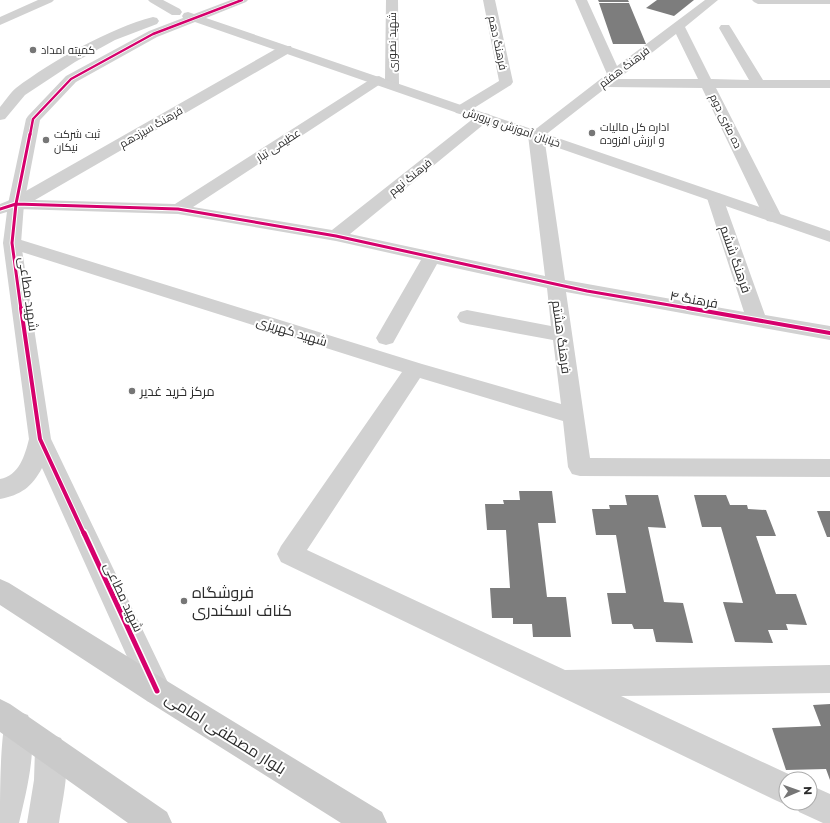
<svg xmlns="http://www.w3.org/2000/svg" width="830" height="823" viewBox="0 0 830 823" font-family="Montserrat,Cairo,sans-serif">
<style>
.building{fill:#7d7d7d}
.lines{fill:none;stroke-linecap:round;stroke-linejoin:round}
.minor{fill:#d1d1d1;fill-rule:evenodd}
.tertiary{fill:#d1d1d1;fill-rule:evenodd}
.secondary{fill:#cacaca;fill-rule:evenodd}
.cycleway-far3-casing{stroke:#fff;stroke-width:4}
.cycleway-far2-casing{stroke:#fff;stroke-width:5}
.cycleway-far1-casing{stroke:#fff;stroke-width:6}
.cycleway-casing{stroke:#fff;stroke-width:8}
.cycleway-far3{stroke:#d6006c;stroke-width:2.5}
.cycleway-far2{stroke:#d6006c;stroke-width:3}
.cycleway-far1{stroke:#d6006c;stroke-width:4}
.cycleway{stroke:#d6006c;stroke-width:5}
.poi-dot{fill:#767676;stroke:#fff;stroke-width:1.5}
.labels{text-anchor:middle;stroke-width:4;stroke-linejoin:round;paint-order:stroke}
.far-street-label{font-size:11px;fill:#2c2c2c;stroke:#fff}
.far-poi-label{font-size:11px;fill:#2c2c2c;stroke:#fff;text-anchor:start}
.street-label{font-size:13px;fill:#2c2c2c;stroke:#fff}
.poi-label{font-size:13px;fill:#2c2c2c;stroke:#fff;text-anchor:start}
.near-poi-label{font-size:16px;fill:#2c2c2c;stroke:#fff;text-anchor:start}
.near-street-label{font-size:16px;fill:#2c2c2c;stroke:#fff}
</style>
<rect width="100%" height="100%" fill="#fff"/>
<!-- building -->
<path class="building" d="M598,0H628L629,2H599Z
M657,0H694L674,16L646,8Z
M599,3H629L646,44H613Z
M519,491H552L556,523H538L547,597H566L571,637H533L532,624H513V618H492L490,588H510L506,530H487L485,504H504L503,500H520Z
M625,495H658L666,528L648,527L664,602L683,603L693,643L656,642L653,629H634L632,624H612L607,593H626L616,535H596L592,509H610L609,505H627Z
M694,495H726L730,505H747L748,509L766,510L776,536H756L776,594H796L807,625L786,624L788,630H768L773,643L735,642L723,602L743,603L721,527H702Z
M817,511H830V537H827Z
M830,704V780L826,769L786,770L772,728L821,726L813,705Z"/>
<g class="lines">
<!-- minor -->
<path class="minor" d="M38,0H54L52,2L0,25V17Z
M148,0H163L180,9L182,12L180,15H172L150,2Z
M386,0H398L399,85L397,88L392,89L387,88L385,81L193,207L332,230L479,114L484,113L489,114L491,117L489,120L350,234L545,276L528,135L607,74L575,0H587L617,66L705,0H718L685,27L711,79L749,80L719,28L721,25H729L731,28L763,80H830V88H716L782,217L779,221L773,222L767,221L764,217L702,88L607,87L544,136L565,280L744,312L707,198L709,194L715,193L721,194L723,198L765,315L830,326V340L566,292L590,458L830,459V477L580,476L572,474L568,467L563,421L420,378L307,550L565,670L830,665V693L621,696L797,778L798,779H786V803H790L786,805L775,800L281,562L277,554L281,546L402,372L6,247L3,243L6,239L12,238L18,239L422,364L561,404L553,340L467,324L460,322L457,317L460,312L467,310L551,326L547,288L437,264L393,343L386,345L379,343L376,338L421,260L336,241L178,214L17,209L0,214V204L10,200L281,46H291L292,49L291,52L35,200L175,204L374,77L379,76L385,79ZM676,34L698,79H618Z
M483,0H495L513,82L511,85L466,113L461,114L456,113L454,110L456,107L499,81Z
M752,0H830V4H758L754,2Z
M810,785L830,794V823H823L799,812L795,803H810Z"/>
<!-- tertiary -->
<path class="tertiary" d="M231,0H248L246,2L206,18L830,231V242L195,22L157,37L76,82L40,120L24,204L21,243L51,439L172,691L167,701L157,705L147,701L42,468C32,487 21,495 0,499V479C19,476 25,455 29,439L3,243L8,204L26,119L28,116L66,76L149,31L183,18L182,16L184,13L188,12L194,14Z
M153,17L157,18L159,21L157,24L115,40L75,62L25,95L5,119L0,120V107C5,101 10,93 16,88C52,61 110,28 153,17Z
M17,711L28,715C39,744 26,793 19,823H0C0,793 0,743 6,715Z
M50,734L61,738C72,764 63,796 59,823H27L34,780L35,749L39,738Z"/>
<!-- secondary -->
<path class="secondary" d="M0,579L9,583L167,681L382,812L387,823H341L147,701L0,605Z
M0,699L10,704L167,812L172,823H128L0,732Z"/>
<defs>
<path id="cycleway-far3" d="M30,135L33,119L71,79L153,34L242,0"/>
<path id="cycleway-far2" d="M0,209L16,204L178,209L336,236L587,291L693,309
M21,309L12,243L16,204L30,134"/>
<path id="cycleway-far1" d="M21,308L40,439L84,534
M688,308L830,333"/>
<path id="cycleway" d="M84,533L157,691"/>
</defs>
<!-- cycleway-far3 casing -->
<use href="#cycleway-far3" class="cycleway-far3-casing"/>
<!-- cycleway-far2 casing -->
<use href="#cycleway-far2" class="cycleway-far2-casing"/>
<!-- cycleway-far1 casing -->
<use href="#cycleway-far1" class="cycleway-far1-casing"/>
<!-- cycleway casing -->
<use href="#cycleway" class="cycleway-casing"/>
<!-- cycleway-far3 -->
<use href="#cycleway-far3" class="cycleway-far3"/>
<!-- cycleway-far2 -->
<use href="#cycleway-far2" class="cycleway-far2"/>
<!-- cycleway-far1 -->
<use href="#cycleway-far1" class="cycleway-far1"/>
<!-- cycleway -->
<use href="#cycleway" class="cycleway"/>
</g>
<!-- markers -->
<g class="poi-dot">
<circle cx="33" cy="50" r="4"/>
<circle cx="592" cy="133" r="4"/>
<circle cx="46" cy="140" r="4"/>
<circle cx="132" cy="391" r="4"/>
<circle cx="184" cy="601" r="4"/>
</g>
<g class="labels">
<!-- far-street labels -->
<g class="far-street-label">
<text transform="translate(392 42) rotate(-90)" y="4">شهید نصوری</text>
<text transform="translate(498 43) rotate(78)" y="4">فرهنگ دهم</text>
<text transform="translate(624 67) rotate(-37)" y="4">فرهنگ هفتم</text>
<text transform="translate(726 121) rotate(64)" y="4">ده متری دوم</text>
<text transform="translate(151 127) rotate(-30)" y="4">فرهنگ سیزدهم</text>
<text transform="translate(512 127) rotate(19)" y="4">خیابان آموزش و پرورش</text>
<text transform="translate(278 145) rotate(-33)" y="4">عظیمی تبار</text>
<text transform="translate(410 177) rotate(-39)" y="4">فرهنگ نهم</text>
</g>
<!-- far-poi labels -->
<g class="far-poi-label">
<text x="41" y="54">کمیته امداد</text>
<text x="600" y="131">اداره کل مالیات<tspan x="600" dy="13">و ارزش افزوده</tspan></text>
<text x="54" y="138">ثبت شرکت<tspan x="54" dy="13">نیکان</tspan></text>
</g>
<!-- street labels -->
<g class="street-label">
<text transform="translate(736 259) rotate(71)" y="5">فرهنگ ششم</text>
<text transform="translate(29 294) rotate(82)" y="5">شهید مطاعی</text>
<text transform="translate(694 299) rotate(10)" y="5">فرهنگ ۴</text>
<text transform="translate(292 331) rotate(17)" y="5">شهید کهریزی</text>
<text transform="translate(562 337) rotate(82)" y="5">فرهنگ هشتم</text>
<text transform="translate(124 597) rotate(65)" y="5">شهید مطاعی</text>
</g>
<!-- poi labels -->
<g class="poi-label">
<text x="140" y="396">مرکز خرید غدیر</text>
</g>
<!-- near-poi labels -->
<g class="near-poi-label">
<text x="192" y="598">فروشگاه<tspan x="192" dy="18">کناف اسکندری</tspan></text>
</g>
<!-- near-street labels -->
<g class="near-street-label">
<text transform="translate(226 733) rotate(32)" y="6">بلوار مصطفی امامی</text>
</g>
</g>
<!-- north arrow -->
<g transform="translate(798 791) rotate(88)"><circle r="19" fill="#ffffff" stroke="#ababab"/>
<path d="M0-3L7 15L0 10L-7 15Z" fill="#767676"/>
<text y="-6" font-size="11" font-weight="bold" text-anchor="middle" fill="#2c2c2c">N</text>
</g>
</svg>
